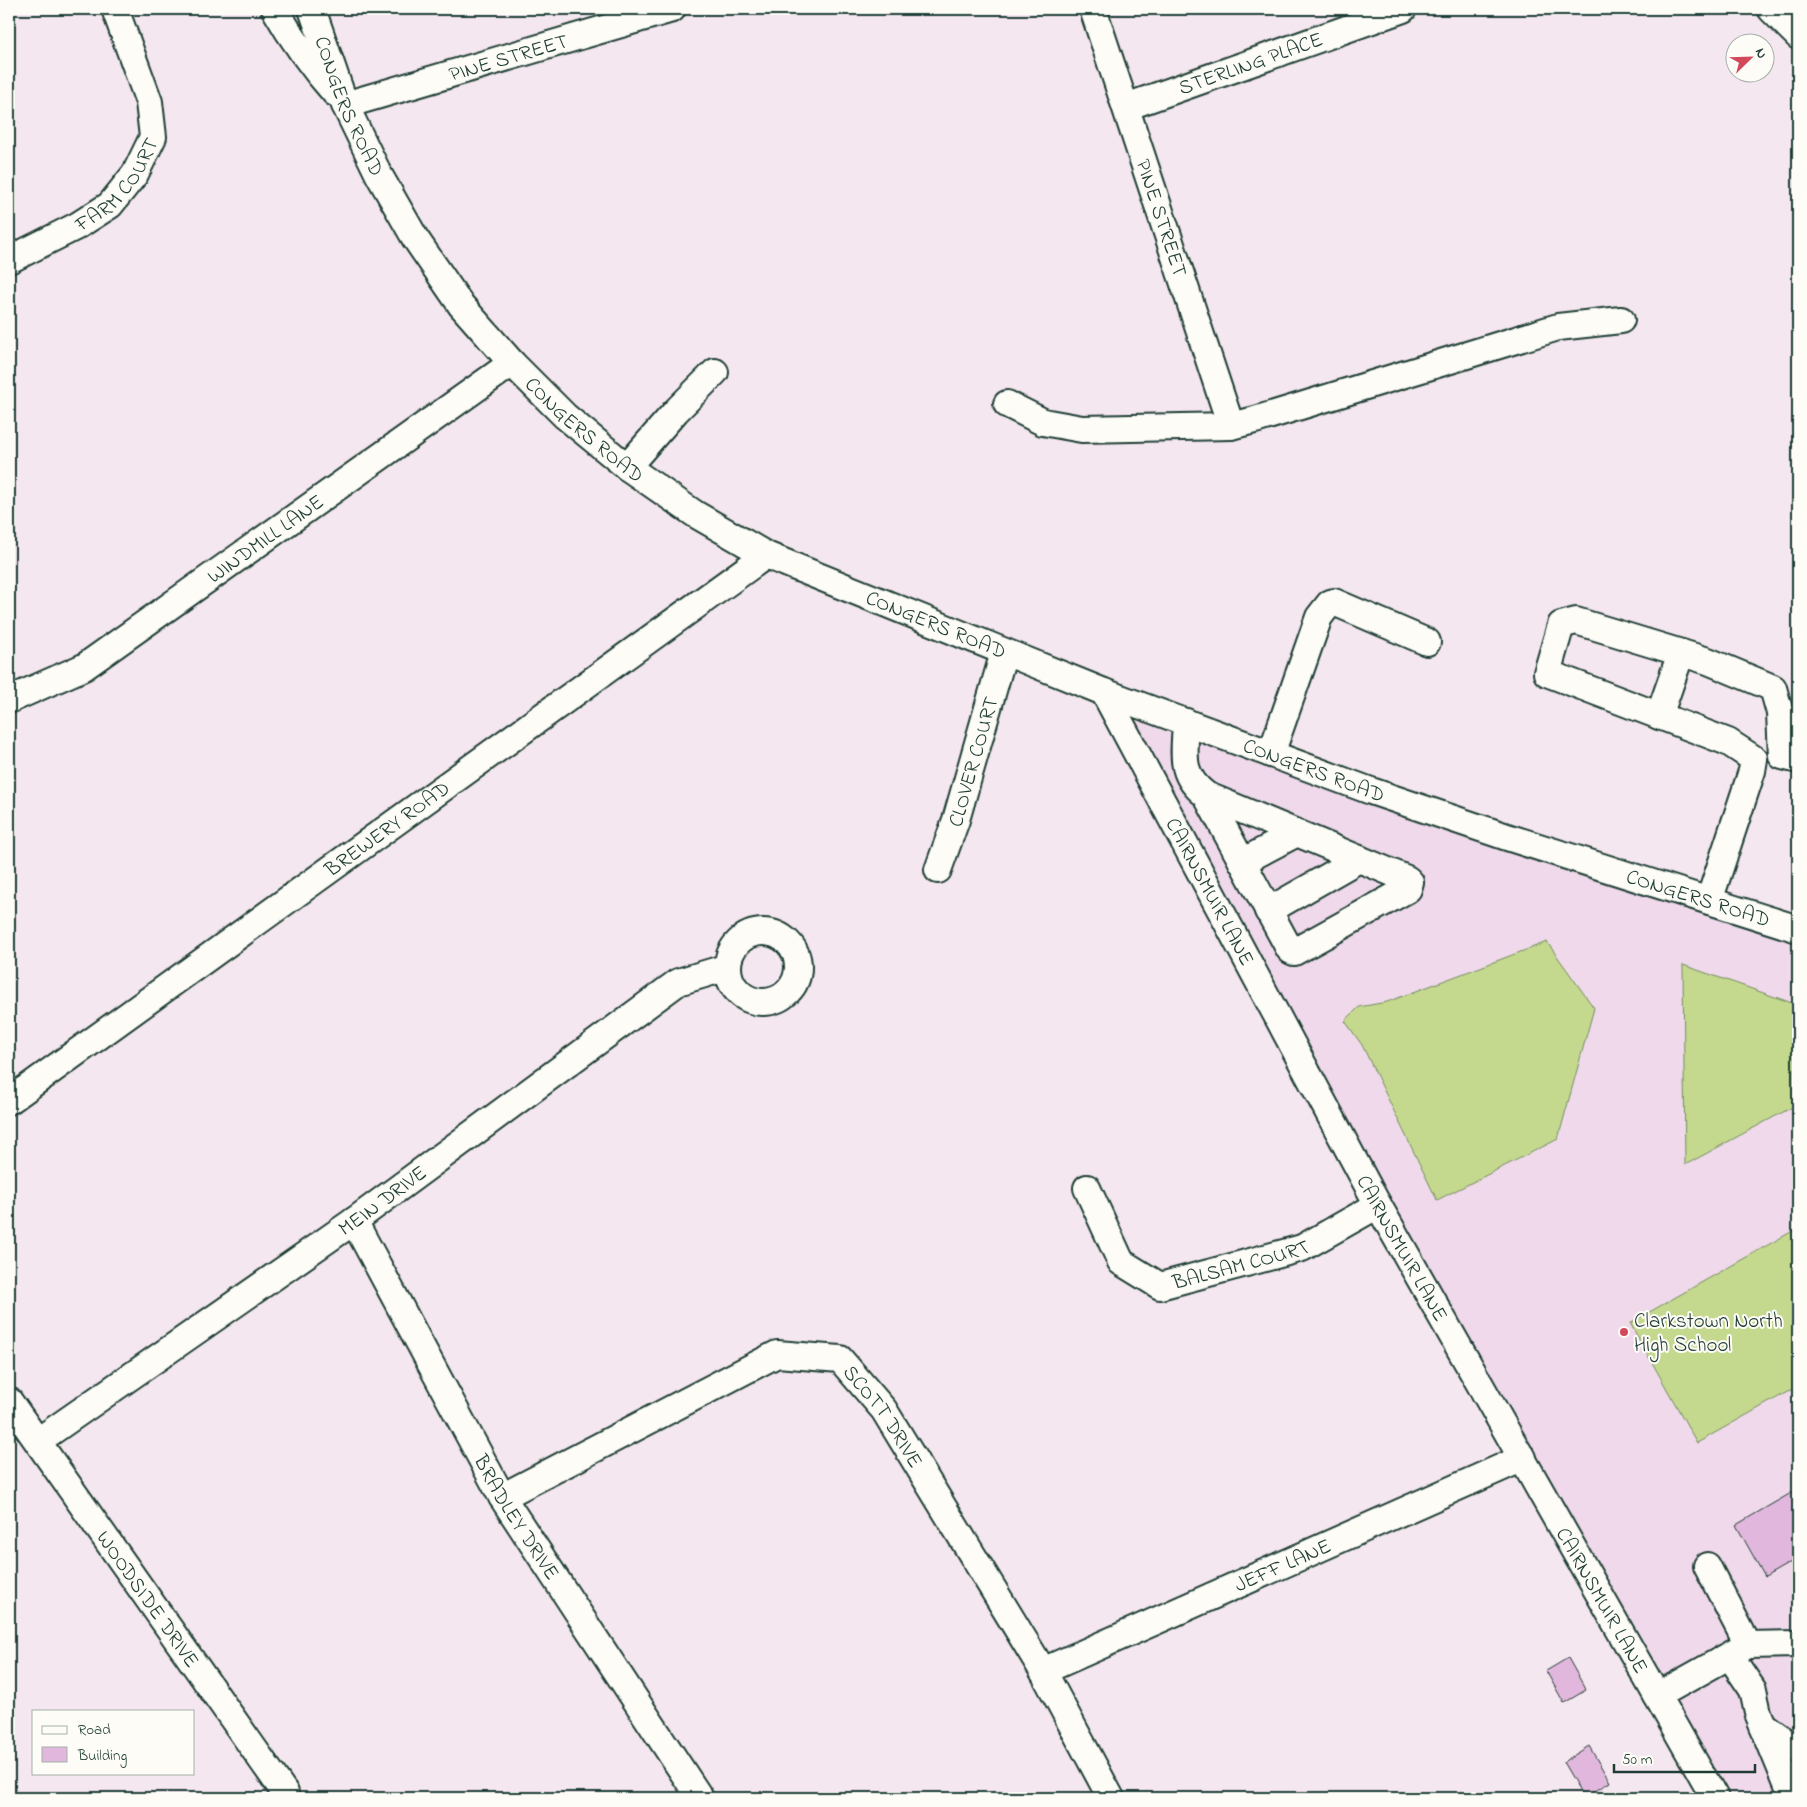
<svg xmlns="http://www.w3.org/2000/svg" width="1807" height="1807" viewBox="0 0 1807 1807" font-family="'Indie Flower',sans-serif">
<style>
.built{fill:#efd9ea}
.pitch{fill:#c5d98e;stroke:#728b61}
.building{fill:#e1b7dd;stroke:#1f3d34}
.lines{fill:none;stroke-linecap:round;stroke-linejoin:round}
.minor-casing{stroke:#1f3d34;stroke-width:30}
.minor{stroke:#fdfcf7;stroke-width:26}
.poi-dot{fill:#d1495b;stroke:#fdfcf7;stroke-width:2}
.labels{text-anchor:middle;stroke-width:4;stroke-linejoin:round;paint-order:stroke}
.street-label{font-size:21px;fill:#1f3d34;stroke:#fdfcf7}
.poi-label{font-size:21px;fill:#1f3d34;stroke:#fdfcf7;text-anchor:start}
</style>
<rect width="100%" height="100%" fill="#f5e7ef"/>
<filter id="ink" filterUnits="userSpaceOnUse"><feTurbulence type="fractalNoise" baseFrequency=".02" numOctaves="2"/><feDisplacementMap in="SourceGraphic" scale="10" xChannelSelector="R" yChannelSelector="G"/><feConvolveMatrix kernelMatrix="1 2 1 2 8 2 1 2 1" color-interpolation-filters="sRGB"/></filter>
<g filter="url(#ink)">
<!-- built -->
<path class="built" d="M1104,692L1798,929V1798H1716Z"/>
<!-- pitch -->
<path class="pitch" d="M1547,942L1594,1008L1558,1139L1437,1200L1362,1045L1345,1021L1359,1007L1387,1002Z
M1683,965L1798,1005V1104L1685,1165Z
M1798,1228V1386L1697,1443L1630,1323Z"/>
<!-- building -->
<path class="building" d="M1798,1489V1558L1765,1577L1736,1525Z
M1568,1658L1586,1690L1564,1703L1546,1671Z
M1589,1746L1610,1782L1584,1798L1563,1762Z"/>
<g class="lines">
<defs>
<g id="minor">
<path d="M275,9C292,39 312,67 335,93"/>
<path id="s1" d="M312,9L345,105L379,175L415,238L461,305L512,363L565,416L627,467L695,514L766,555L1104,692L1371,791L1507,837L1798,929"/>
<path id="s2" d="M1093,9L1231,426"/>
<path d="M1771,9L1798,36"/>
<path id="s3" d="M345,105L672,9"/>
<path id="s4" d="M1126,107L1403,9"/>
<path id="s5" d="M9,260L77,226L110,205L135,174L153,137L149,102L115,9"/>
<path d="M1007,404L1043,422L1082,429L1231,426L1255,420L1558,327L1621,320"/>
<path d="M627,467L676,411L715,372"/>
<path id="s6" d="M1104,692L1378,1205L1715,1798"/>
<path id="s7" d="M9,700L84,667L512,363"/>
<path d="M1659,716L1681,653"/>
<path d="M1186,722C1185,753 1178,774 1206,795L1407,879L1410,882L1408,889L1294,952L1290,950L1206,795"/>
<path d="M1271,754L1319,617L1330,603L1334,602L1427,642"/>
<path d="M1242,862L1297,833"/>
<path id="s8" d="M938,870L956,820L1004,652"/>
<path d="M1709,901L1752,771L1754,759L1728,742L1547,673L1561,625L1576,621L1708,661L1773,688L1780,713L1782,756L1798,760"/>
<path d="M1268,911L1359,859"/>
<circle cx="763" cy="967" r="35"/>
<path id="s9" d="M9,1101L766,555"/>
<path id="s10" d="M1087,1188L1121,1262L1160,1286L1302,1248L1378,1205"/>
<path id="s11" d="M354,1221L502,1497L700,1798"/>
<path id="s12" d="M9,1401L285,1793L286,1798"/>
<path id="s13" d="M38,1441L354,1221L678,982L728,967"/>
<path id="s14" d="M502,1497L777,1354L840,1359L884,1410L1043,1671L1111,1798"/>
<path d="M1748,1645L1798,1644"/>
<path d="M1730,1656L1753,1690L1758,1713L1793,1798"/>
<path id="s15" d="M1043,1671L1523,1458"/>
<path d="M1657,1696L1748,1645L1707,1566"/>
<path d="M1763,1725L1798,1750"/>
</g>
</defs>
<!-- minor casing -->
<use href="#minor" class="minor-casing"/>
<!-- minor -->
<use href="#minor" class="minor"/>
</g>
</g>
<!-- markers -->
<circle class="poi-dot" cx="1624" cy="1332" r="5"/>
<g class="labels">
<!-- street labels -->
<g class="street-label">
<text dy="7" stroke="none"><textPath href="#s3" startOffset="170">PINE STREET</textPath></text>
<text dy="7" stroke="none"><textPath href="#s4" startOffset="132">STERLING PLACE</textPath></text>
<text dy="7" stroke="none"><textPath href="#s1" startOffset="104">CONGERS ROAD</textPath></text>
<text dy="7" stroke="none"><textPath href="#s5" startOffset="135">FARM COURT</textPath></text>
<text dy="7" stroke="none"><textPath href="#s2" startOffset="220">PINE STREET</textPath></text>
<text dy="7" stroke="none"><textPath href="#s1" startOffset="509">CONGERS ROAD</textPath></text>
<text dy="7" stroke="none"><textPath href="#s7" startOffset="304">WINDMILL LANE</textPath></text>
<text dy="7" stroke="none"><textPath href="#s1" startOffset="914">CONGERS ROAD</textPath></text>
<text dy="7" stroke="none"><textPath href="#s8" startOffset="114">CLOVER COURT</textPath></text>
<text dy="7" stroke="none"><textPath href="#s1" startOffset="1319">CONGERS ROAD</textPath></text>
<text dy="7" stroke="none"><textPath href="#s9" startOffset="466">BREWERY ROAD</textPath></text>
<text dy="7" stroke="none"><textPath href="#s6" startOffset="226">CAIRNSMUIR LANE</textPath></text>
<text dy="7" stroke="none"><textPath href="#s1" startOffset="1724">CONGERS ROAD</textPath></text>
<text dy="7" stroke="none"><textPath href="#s13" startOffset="420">MEIN DRIVE</textPath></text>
<text dy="7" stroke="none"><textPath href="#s6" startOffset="631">CAIRNSMUIR LANE</textPath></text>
<text dy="7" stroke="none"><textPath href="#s10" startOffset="211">BALSAM COURT</textPath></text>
<text dy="7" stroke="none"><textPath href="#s14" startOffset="445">SCOTT DRIVE</textPath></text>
<text dy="7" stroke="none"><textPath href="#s11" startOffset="338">BRADLEY DRIVE</textPath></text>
<text dy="7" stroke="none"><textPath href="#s15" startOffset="262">JEFF LANE</textPath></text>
<text dy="7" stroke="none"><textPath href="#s12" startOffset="242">WOODSIDE DRIVE</textPath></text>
<text dy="7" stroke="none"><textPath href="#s6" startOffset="1036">CAIRNSMUIR LANE</textPath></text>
</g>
<!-- poi labels -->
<g class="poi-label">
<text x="1634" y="1327">Clarkstown North<tspan x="1634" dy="24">High School</tspan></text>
</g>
</g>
<!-- margin -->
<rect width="1807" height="1807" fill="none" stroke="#fdfcf7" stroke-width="30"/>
<rect x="15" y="15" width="1777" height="1777" fill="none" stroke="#1f3d34" stroke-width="2" filter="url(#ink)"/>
<!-- legend -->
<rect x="32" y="1710" width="162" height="65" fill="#fdfcf7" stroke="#a4b0a9"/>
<rect x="42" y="1726" width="25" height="8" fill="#fdfcf7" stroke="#a4b0a9"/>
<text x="78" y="1734" font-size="15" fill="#1f3d34">Road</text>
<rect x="42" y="1747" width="25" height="15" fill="#e1b7dd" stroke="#a4b0a9"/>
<text x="78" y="1760" font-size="15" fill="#1f3d34">Building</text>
<!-- north arrow -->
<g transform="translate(1750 58) rotate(67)"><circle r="24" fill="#fdfcf7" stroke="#a4b0a9"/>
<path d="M0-4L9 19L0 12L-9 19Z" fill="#d1495b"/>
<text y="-8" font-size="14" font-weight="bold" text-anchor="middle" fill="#1f3d34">N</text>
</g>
<!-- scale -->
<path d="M1614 1764v8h141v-8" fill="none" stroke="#1f3d34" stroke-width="2.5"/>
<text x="1622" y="1764" font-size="15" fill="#1f3d34" stroke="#fdfcf7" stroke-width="4" paint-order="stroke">50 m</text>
</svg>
